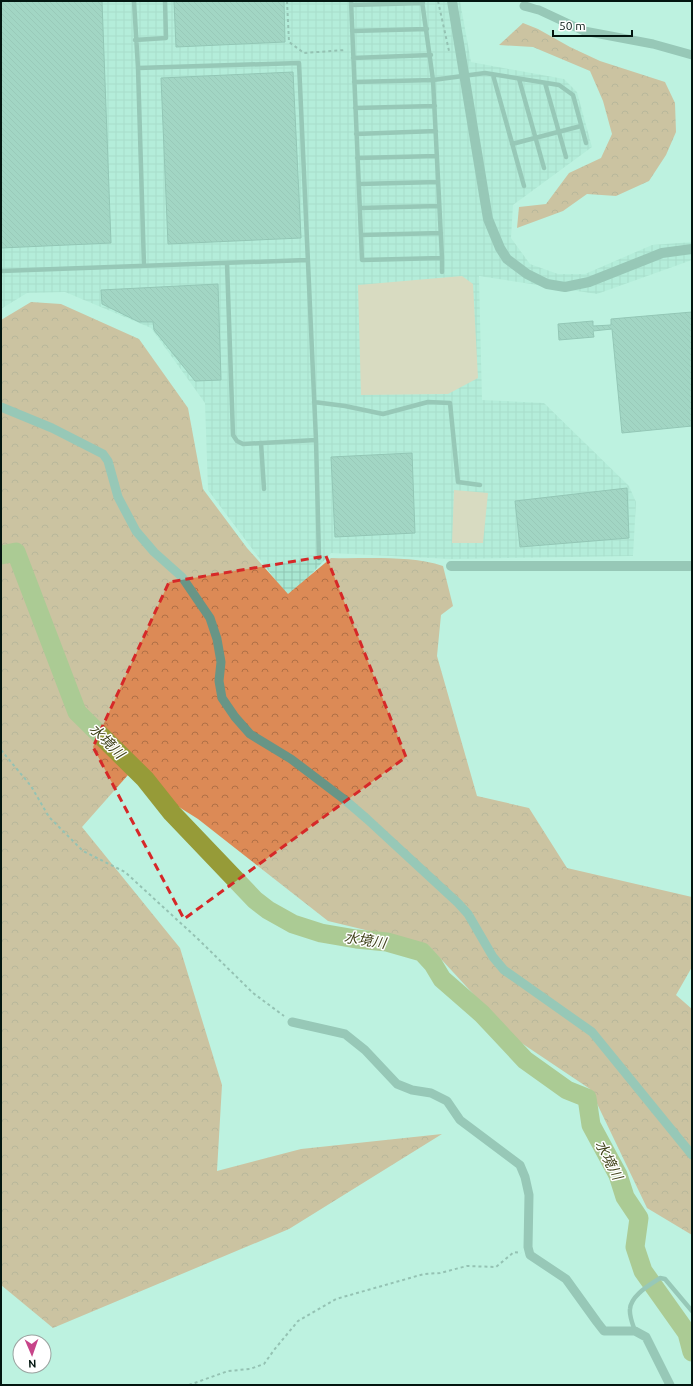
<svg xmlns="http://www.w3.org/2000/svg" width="693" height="1386" viewBox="0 0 693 1386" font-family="Ubuntu,'Noto Sans JP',sans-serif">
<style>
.industrial{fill:url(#industrial-grid)}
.forest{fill:url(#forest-crowns)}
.park{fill:#f8be9b}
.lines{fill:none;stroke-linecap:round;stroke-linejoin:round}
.river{stroke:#969b38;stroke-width:19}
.building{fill:url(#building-back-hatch);stroke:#609282}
.path{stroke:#63887c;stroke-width:2;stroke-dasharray:3 3;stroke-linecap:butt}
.service{stroke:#689586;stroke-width:4.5}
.minor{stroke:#689586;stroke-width:9}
.tertiary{stroke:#689586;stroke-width:10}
.marked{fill:none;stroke:#d62828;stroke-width:3;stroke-dasharray:8 5;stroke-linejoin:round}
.labels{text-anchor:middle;stroke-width:3;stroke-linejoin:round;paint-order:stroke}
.water-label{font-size:14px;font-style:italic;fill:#3f4118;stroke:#fff}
</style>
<defs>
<pattern id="industrial-grid" width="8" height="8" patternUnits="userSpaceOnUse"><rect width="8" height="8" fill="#a9e7d2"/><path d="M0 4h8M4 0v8" fill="none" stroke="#90c5b3"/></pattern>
<pattern id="forest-crowns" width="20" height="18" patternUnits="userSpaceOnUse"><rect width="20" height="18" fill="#dc8a56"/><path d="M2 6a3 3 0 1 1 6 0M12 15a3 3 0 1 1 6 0" fill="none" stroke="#b07046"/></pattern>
<pattern id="building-back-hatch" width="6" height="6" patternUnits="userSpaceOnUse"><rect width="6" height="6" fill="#80b4a3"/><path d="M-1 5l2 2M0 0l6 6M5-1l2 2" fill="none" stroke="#6d9a8b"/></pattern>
</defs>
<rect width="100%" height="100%" fill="#bdf2e0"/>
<!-- industrial -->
<path class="industrial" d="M1,1H460L471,62L564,79L577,92L592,147L513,205L511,238L530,264L558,274H585L652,245L692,242V260L597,294L479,276L482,400L544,403L629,486L636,502L633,556L450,559L331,553L289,598L208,490L205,403L151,328L65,292L27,293L1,309Z"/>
<!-- forest -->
<path class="forest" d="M523,23L538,29L570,47L600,61L665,82L675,103L676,132L666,155L649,181L616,196L587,194L563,211L517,228L519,207L546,204L569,173L601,158L612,134L603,101L590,71L533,47L499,45Z
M31,302L61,304L139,339L188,408L203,489L247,548L288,594L331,558C366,559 410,555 443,566L453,606L441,615L437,656L477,796L529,808L567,868L692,897V967L676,995L692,1009V1235L647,1208L590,1089L514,1038L428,945L328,921L198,819L128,775L82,827L180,948L222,1085L217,1171L301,1149L442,1134L289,1229L53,1328L1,1285V320Z"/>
<!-- park -->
<path class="park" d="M462,276L473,284L478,378L448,394L361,395L358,285Z
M454,490L488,493L483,543H452Z"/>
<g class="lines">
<!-- river -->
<path class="river" d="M1,555L16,552L77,712L145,779L172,813L255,900L268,910L293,924L321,933L356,939L387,942L422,952L433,964L442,979L482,1014L525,1060L567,1090L587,1098L591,1125L618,1175L625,1197L639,1218L635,1247L643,1271L687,1333L692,1352"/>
</g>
<!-- building -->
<path class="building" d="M1,1H102L111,243L1,248Z
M174,1H284L285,42L176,47Z
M293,72L301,238L168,244L161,78Z
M218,284L221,380L195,381L154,330L153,322H139L102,304L101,290Z
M692,312V426L622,433L612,329L593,331L594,337L559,340L558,324L593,321V326L611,325V319Z
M412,453L415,533L335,537L331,457Z
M627,488L629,538L520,547L515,501Z"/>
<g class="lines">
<!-- path -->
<path class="path" d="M287,1L289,42L304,53L345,50
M438,1L449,51
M1,750L31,786L49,817L83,851L125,872L198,939L253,993L284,1016
M189,1385L228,1371L250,1369L264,1364L274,1350L298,1321L336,1299L424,1274L440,1273L467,1266L496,1267L514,1252L521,1253"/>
<!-- service -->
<path class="service" d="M134,1L138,68L144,266
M351,1L362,260L442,258L433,80L422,1
M351,5L423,3
M352,31L427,29
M135,40L166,38L165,1
M353,58L431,55
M138,68L299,63L316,440L319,558
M493,75L524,186
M519,79L544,168
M354,82L433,80L485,73L559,85L573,95L586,143
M545,83L566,157
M355,108L435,106
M356,134L436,131
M512,144L581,126
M357,158L437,156
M359,184L438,182
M360,208L439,206
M361,235L441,233
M442,258V272
M227,263L233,435L237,441L243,444L316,440
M1,271L307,260
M314,402L345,406L383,414L428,402L450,403L458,482L480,485
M261,443L264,489
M635,1331C633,1325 629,1316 630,1309C631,1295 650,1285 660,1278L665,1279L692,1311"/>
<!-- minor -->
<path class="minor" d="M524,6C530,7 533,9 539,10L584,31L653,44L692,55
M1,407L52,428L103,454L108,461L118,497L136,531L154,552L182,577L210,618L217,639L221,662L219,681L222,698L235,717L250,734L291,759L345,800L367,819L458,903L468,914L493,957L504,970L592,1032L692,1155
M292,1022L345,1034L365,1050L397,1084L412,1090L431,1093L447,1101L460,1120L520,1165L525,1177L529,1195L528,1247L530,1255L566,1279L597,1322L604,1331H635L646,1337L670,1385"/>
<!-- tertiary -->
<path class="tertiary" d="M452,1L488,219L500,248L507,259L527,274L547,284L565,287L589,282L662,253L692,249
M451,566H692"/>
</g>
<!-- marked area -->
<path d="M0 0H693V1386H0ZM326,556L406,757L184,919L93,747L169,582Z" fill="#bdf2e0" fill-opacity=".55" fill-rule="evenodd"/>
<path class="marked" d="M326,556L406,757L184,919L93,747L169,582Z"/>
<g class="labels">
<!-- water labels -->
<g class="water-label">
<text transform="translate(107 741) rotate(45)" y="5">水境川</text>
<text transform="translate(365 940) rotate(9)" y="5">水境川</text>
<text transform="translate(609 1160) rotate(63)" y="5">水境川</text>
</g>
</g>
<!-- border -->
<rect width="693" height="1386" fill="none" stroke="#031610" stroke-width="4"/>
<!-- north arrow -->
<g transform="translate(32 1354) rotate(178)"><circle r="19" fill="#ffffff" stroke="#9aa29f"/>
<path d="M0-3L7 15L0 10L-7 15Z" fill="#c74489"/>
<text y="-6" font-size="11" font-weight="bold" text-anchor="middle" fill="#031610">N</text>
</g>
<!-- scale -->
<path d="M553 30v6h79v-6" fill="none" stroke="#031610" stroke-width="2"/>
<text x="559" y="30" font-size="12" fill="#031610" stroke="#ffffff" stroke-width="3" paint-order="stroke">50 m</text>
</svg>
